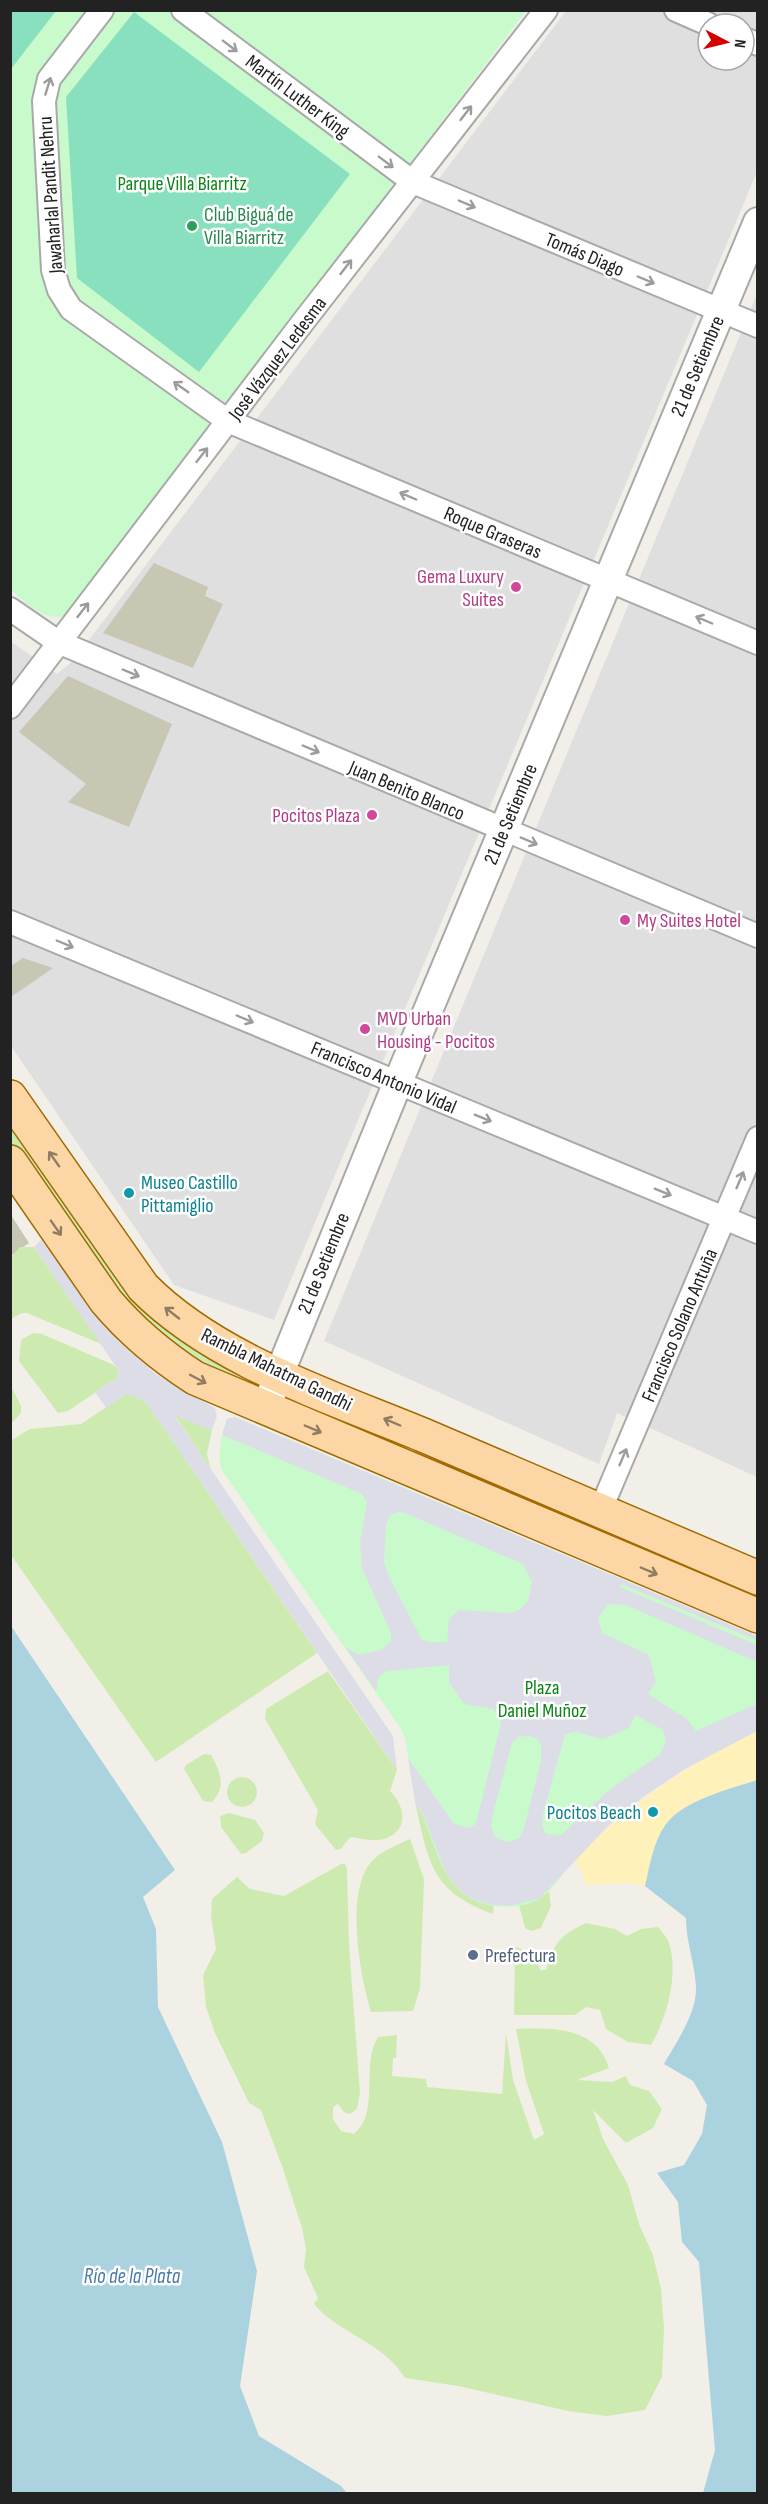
<svg xmlns="http://www.w3.org/2000/svg" width="768" height="2504" viewBox="0 0 768 2504" font-family="'Sofia Sans Condensed',sans-serif">
<style>
.residential{fill:#e0dfdf;fill-rule:evenodd}
.construction{fill:#c7c7b4}
.grass{fill:#cdebb0}
.sand{fill:#fff1ba}
.park{fill:#c8facc}
.pitch{fill:#88e0be}
.plaza{fill:#dddde8;fill-rule:evenodd}
.water{fill:#aad3df}
.lines{fill:none;stroke-linecap:round;stroke-linejoin:round}
.minor-casing{stroke:#a9a9a9;stroke-width:26}
.tertiary-casing{stroke:#a9a9a9;stroke-width:32}
.primary-casing{stroke:#a06b00;stroke-width:36}
.minor{stroke:#fff;stroke-width:22}
.tertiary{stroke:#fff;stroke-width:28}
.primary{stroke:#fcd6a4;stroke-width:33}
.oneway{stroke:#9c9c9c}
.oneway2{stroke:#8f7c63}
.leisure-dot{fill:#2e9e5b;stroke:#fff;stroke-width:2}
.hotel-dot{fill:#d1479c;stroke:#fff;stroke-width:2}
.culture-dot{fill:#0f9aa8;stroke:#fff;stroke-width:2}
.service-dot{fill:#5c6f8a;stroke:#fff;stroke-width:2}
.labels{text-anchor:middle;stroke-width:5;stroke-linejoin:round;paint-order:stroke}
.street-label{font-size:20px;fill:#222;stroke:#fff}
.park-label{font-size:20px;fill:#0c8416;stroke:#fff}
.leisure-label{font-size:20px;fill:#27864d;stroke:#fff;text-anchor:start}
.hotel-label{font-size:20px;fill:#b23c85;stroke:#fff;text-anchor:end}
.culture-label{font-size:20px;fill:#0d838f;stroke:#fff;text-anchor:start}
.service-label{font-size:20px;fill:#4e5e75;stroke:#fff;text-anchor:start}
.water-label{font-size:21px;font-style:italic;fill:#4a7aab;stroke:#fff}
</style>
<rect width="100%" height="100%" fill="#f2efe9"/>
<!-- residential -->
<path class="residential" d="M566,11H757V172L274,1320L174,1285L11,1046L10,641L57,674L73,661ZM708,24H744V60H708Z
M757,294V1477L617,1413L599,1464L324,1341Z"/>
<!-- construction -->
<path class="construction" d="M154,563L208,587L205,596L223,604L193,668L103,633Z
M68,676L172,724L129,827L68,802L86,784L19,732Z
M23,958L53,968L11,997V966Z
M11,1215L29,1243L12,1255L11,1260Z"/>
<!-- grass -->
<path class="grass" d="M10,1118L121,1276L264,1381L260,1397L151,1335L11,1147Z
M20,1247H34L101,1344L27,1313H22L11,1319L10,1263L12,1256Z
M33,1333L42,1334L114,1365L119,1371L118,1377L68,1411L58,1413L19,1361L21,1340Z
M11,1386L21,1406V1413L11,1424Z
M127,1393L146,1402L317,1653L156,1762L11,1555L10,1441L30,1429L81,1424Z
M174,1414L212,1430L207,1454L211,1470Z
M328,1671L397,1770L390,1791C408,1809 408,1835 379,1840C369,1841 359,1838 350,1837L341,1849L336,1850L315,1824L318,1810L265,1719L266,1709Z
M204,1754L211,1755C220,1770 227,1787 212,1802L203,1801L184,1769L186,1765Z
M227 1792a15 15 0 1 1 30 0a15 15 0 1 1-30 0Z
M418,1806C438,1844 444,1897 494,1905L493,1914C433,1892 429,1865 416,1807Z
M229,1813L255,1820L264,1833L262,1841L246,1853L241,1854L221,1827L220,1816Z
M410,1839L424,1879L420,1988L413,2011L371,2012C360,1977 344,1888 373,1860C383,1850 397,1845 410,1839Z
M341,1864H345L347,1869L349,1945L360,2093L357,2109L350,2114L344,2112L338,2104L333,2107V2119L341,2131L354,2134C381,2112 360,2065 378,2037L397,2035L396,2058H393L392,2076L426,2079L427,2087L502,2094L506,2033L513,2080L534,2140L544,2134L526,2081L516,2029C553,2028 596,2026 609,2068L577,2080L612,2082L626,2076L630,2085L649,2091L662,2109L653,2128L626,2143L593,2110L603,2139L628,2185L639,2224L653,2255L661,2289L664,2328L662,2377L645,2410L607,2416L568,2411L458,2386L405,2378C381,2340 340,2335 314,2304L318,2298L304,2267L306,2249L302,2228L282,2166L261,2110L249,2103L215,2033L206,2007L203,1975L216,1949L211,1916L212,1899L237,1877L250,1889L284,1896Z
M549,1891L551,1906L541,1928L531,1931L525,1928L519,1905L539,1899Z
M586,1923L615,1929L627,1936L641,1929L658,1927C662,1932 667,1937 669,1943C679,1974 667,2018 651,2045L628,2042L606,2029L600,2010L586,2007L575,2015H514L515,1947C528,1951 537,1957 540,1970H546C555,1942 559,1936 586,1923Z"/>
<!-- sand -->
<path class="sand" d="M757,1731V1780L696,1801L653,1852L645,1886L627,1883L586,1885L581,1869L573,1861C632,1802 683,1767 757,1731Z"/>
<!-- park -->
<path class="park" d="M10,11H526L68,612C49,628 26,602 11,590Z
M235,1417L757,1636V1731C704,1757 651,1785 608,1826C596,1838 583,1850 572,1862C562,1874 553,1891 539,1899C519,1911 482,1909 464,1894C438,1874 433,1835 418,1806L416,1807L405,1738L401,1729L221,1469C218,1450 221,1437 227,1419Z"/>
<!-- pitch -->
<path class="pitch" d="M11,10L56,11L11,69L10,11Z
M134,12L350,174L199,372L77,278L66,97Z"/>
<!-- plaza -->
<path class="plaza" d="M41,1240L121,1344L157,1375L215,1408L217,1416L212,1430L174,1415L393,1736L397,1770L146,1402L127,1394L106,1408L95,1392L118,1377L119,1371L34,1247Z
M235,1417L757,1636V1640L744,1635L621,1584L620,1587L757,1645V1662L626,1605L608,1604L598,1618L602,1633L649,1655L656,1682L648,1694L687,1719L696,1731L757,1704V1731L685,1769L646,1795L609,1825L539,1899L507,1906L488,1904L471,1899L458,1889L446,1873L427,1824L418,1806L416,1807L408,1758L454,1824L470,1828L476,1823L501,1724L499,1716L493,1709L464,1704L449,1682V1665L386,1671L378,1678L376,1691L345,1647L359,1655L381,1650L391,1641V1633L362,1568L360,1542L367,1503L364,1497L360,1493L222,1435L227,1419ZM398,1512L405,1513L523,1564L532,1582L528,1601L519,1610L510,1613L459,1610L449,1619L447,1642H430L422,1640L388,1575L384,1561L386,1525L390,1515ZM635,1715L663,1730L666,1742L660,1754L608,1791L561,1835L546,1834L542,1826L543,1814L565,1734L576,1732L603,1739L629,1728ZM528,1736L536,1738L541,1745V1761L524,1828L520,1838L507,1842L495,1837L491,1827L493,1813L512,1743L518,1737Z"/>
<!-- water -->
<path class="water" d="M11,1626L175,1870L143,1897L156,1929L158,2007L222,2142L257,2271L240,2386L259,2436L341,2486L347,2493H11Z
M757,1780V2493H703L715,2450L699,2262L682,2242L678,2202L657,2173L684,2165L702,2134L707,2105L693,2081L664,2064C676,2042 697,2014 696,1987C695,1964 686,1942 686,1918L645,1886C650,1865 653,1842 666,1824C684,1800 730,1789 757,1780Z"/>
<g class="lines">
<defs>
<path id="minor" d="M102,10L49,79L44,101L53,270L59,290L71,309L228,421L758,643
M183,10L413,182L758,326
M676,10L708,24
M744,39L758,44
M10,609L58,642L758,936
M10,707L303,322L546,10
M10,922L758,1232
M600,1511L758,1138"/>
<path id="tertiary" d="M265,1409L398,1082L758,222"/>
<path id="primary" d="M10,1097L143,1287C215,1360 329,1396 423,1435C534,1482 646,1530 758,1578
M10,1162L106,1301C132,1332 161,1356 195,1378L758,1616"/>
</defs>
<!-- minor casing -->
<use href="#minor" class="minor-casing"/>
<!-- tertiary casing -->
<use href="#tertiary" class="tertiary-casing"/>
<!-- primary casing -->
<use href="#primary" class="primary-casing"/>
<!-- minor -->
<use href="#minor" class="minor"/>
<!-- tertiary -->
<use href="#tertiary" class="tertiary"/>
<!-- primary -->
<use href="#primary" class="primary"/>
</g>
<!-- one-way arrows -->
<defs><path id="oneway-shaft" d="M-6 0H5M1.5-3L5.5 0L1.5 3" fill="none" stroke-width="1.6" stroke-linecap="round" stroke-linejoin="round" transform="scale(1.5)"/></defs>
<g class="oneway">
<use href="#oneway-shaft" transform="translate(230 46) rotate(37)"/>
<use href="#oneway-shaft" transform="translate(48 86) rotate(-73)"/>
<use href="#oneway-shaft" transform="translate(466 113) rotate(-52)"/>
<use href="#oneway-shaft" transform="translate(386 162) rotate(37)"/>
<use href="#oneway-shaft" transform="translate(467 204) rotate(23)"/>
<use href="#oneway-shaft" transform="translate(346 267) rotate(-52)"/>
<use href="#oneway-shaft" transform="translate(646 280) rotate(23)"/>
<use href="#oneway-shaft" transform="translate(181 387) rotate(-145)"/>
<use href="#oneway-shaft" transform="translate(202 455) rotate(-52)"/>
<use href="#oneway-shaft" transform="translate(408 496) rotate(-157)"/>
<use href="#oneway-shaft" transform="translate(83 610) rotate(-52)"/>
<use href="#oneway-shaft" transform="translate(704 620) rotate(-157)"/>
<use href="#oneway-shaft" transform="translate(131 673) rotate(23)"/>
<use href="#oneway-shaft" transform="translate(311 749) rotate(23)"/>
<use href="#oneway-shaft" transform="translate(529 841) rotate(23)"/>
<use href="#oneway-shaft" transform="translate(65 944) rotate(23)"/>
<use href="#oneway-shaft" transform="translate(245 1019) rotate(23)"/>
<use href="#oneway-shaft" transform="translate(483 1118) rotate(22)"/>
<use href="#oneway-shaft" transform="translate(740 1180) rotate(-67)"/>
<use href="#oneway-shaft" transform="translate(663 1192) rotate(22)"/>
<use href="#oneway-shaft" transform="translate(623 1457) rotate(-67)"/>
</g>
<g class="oneway2">
<use href="#oneway-shaft" transform="translate(54 1159) rotate(-125)"/>
<use href="#oneway-shaft" transform="translate(56 1228) rotate(55)"/>
<use href="#oneway-shaft" transform="translate(172 1313) rotate(-142)"/>
<use href="#oneway-shaft" transform="translate(198 1379) rotate(28)"/>
<use href="#oneway-shaft" transform="translate(392 1422) rotate(-157)"/>
<use href="#oneway-shaft" transform="translate(313 1429) rotate(23)"/>
<use href="#oneway-shaft" transform="translate(649 1571) rotate(23)"/>
</g>
<!-- markers -->
<circle class="leisure-dot" cx="192" cy="226" r="6"/>
<g class="hotel-dot">
<circle cx="516" cy="587" r="6"/>
<circle cx="372" cy="815" r="6"/>
<circle cx="625" cy="920" r="6"/>
<circle cx="365" cy="1029" r="6"/>
</g>
<g class="culture-dot">
<circle cx="129" cy="1193" r="6"/>
<circle cx="653" cy="1812" r="6"/>
</g>
<circle class="service-dot" cx="473" cy="1955" r="6"/>
<g class="labels">
<!-- street labels -->
<g class="street-label">
<text transform="translate(298 96) rotate(37)" y="7">Martín Luther King</text>
<text transform="translate(50 195) rotate(-94)" y="7">Jawaharlal Pandit Nehru</text>
<text transform="translate(585 254) rotate(23)" y="7">Tomás Diago</text>
<text transform="translate(277 358) rotate(-53)" y="7">José Vázquez Ledesma</text>
<text transform="translate(697 366) rotate(-67)" y="7">21 de Setiembre</text>
<text transform="translate(493 532) rotate(23)" y="7">Roque Graseras</text>
<text transform="translate(407 790) rotate(23)" y="7">Juan Benito Blanco</text>
<text transform="translate(510 814) rotate(-67)" y="7">21 de Setiembre</text>
<text transform="translate(384 1077) rotate(23)" y="7">Francisco Antonio Vidal</text>
<text transform="translate(323 1263) rotate(-68)" y="7">21 de Setiembre</text>
<text transform="translate(679 1325) rotate(-67)" y="7">Francisco Solano Antuña</text>
<text transform="translate(277 1369) rotate(26)" y="7">Rambla Mahatma Gandhi</text>
</g>
<!-- park labels -->
<g class="park-label">
<text x="182" y="190">Parque Villa Biarritz</text>
<text x="542" y="1694">Plaza<tspan x="542" dy="23">Daniel Muñoz</tspan></text>
</g>
<!-- leisure labels -->
<g class="leisure-label">
<text x="204" y="221">Club Biguá de<tspan x="204" dy="23">Villa Biarritz</tspan></text>
</g>
<!-- hotel labels -->
<g class="hotel-label">
<text x="504" y="583">Gema Luxury<tspan x="504" dy="23">Suites</tspan></text>
<text x="360" y="822">Pocitos Plaza</text>
<text x="637" y="927" text-anchor="start">My Suites Hotel</text>
<text x="377" y="1025" text-anchor="start">MVD Urban<tspan x="377" dy="23">Housing - Pocitos</tspan></text>
</g>
<!-- culture labels -->
<g class="culture-label">
<text x="141" y="1189">Museo Castillo<tspan x="141" dy="23">Pittamiglio</tspan></text>
<text x="641" y="1819" text-anchor="end">Pocitos Beach</text>
</g>
<!-- service labels -->
<g class="service-label">
<text x="485" y="1962">Prefectura</text>
</g>
<!-- water labels -->
<g class="water-label">
<text x="132" y="2283">Río de la Plata</text>
</g>
</g>
<!-- border -->
<rect width="768" height="2504" fill="none" stroke="#222222" stroke-width="24"/>
<!-- north arrow -->
<g transform="translate(726 42) rotate(97)"><circle r="28" fill="#ffffff" stroke="#a7a7a7" stroke-width="1.5"/>
<path d="M0-4.5L10 22L0 15L-10 22Z" fill="#d40000"/>
<text y="-9" font-size="16" font-weight="bold" text-anchor="middle" fill="#222222">N</text>
</g>
</svg>
